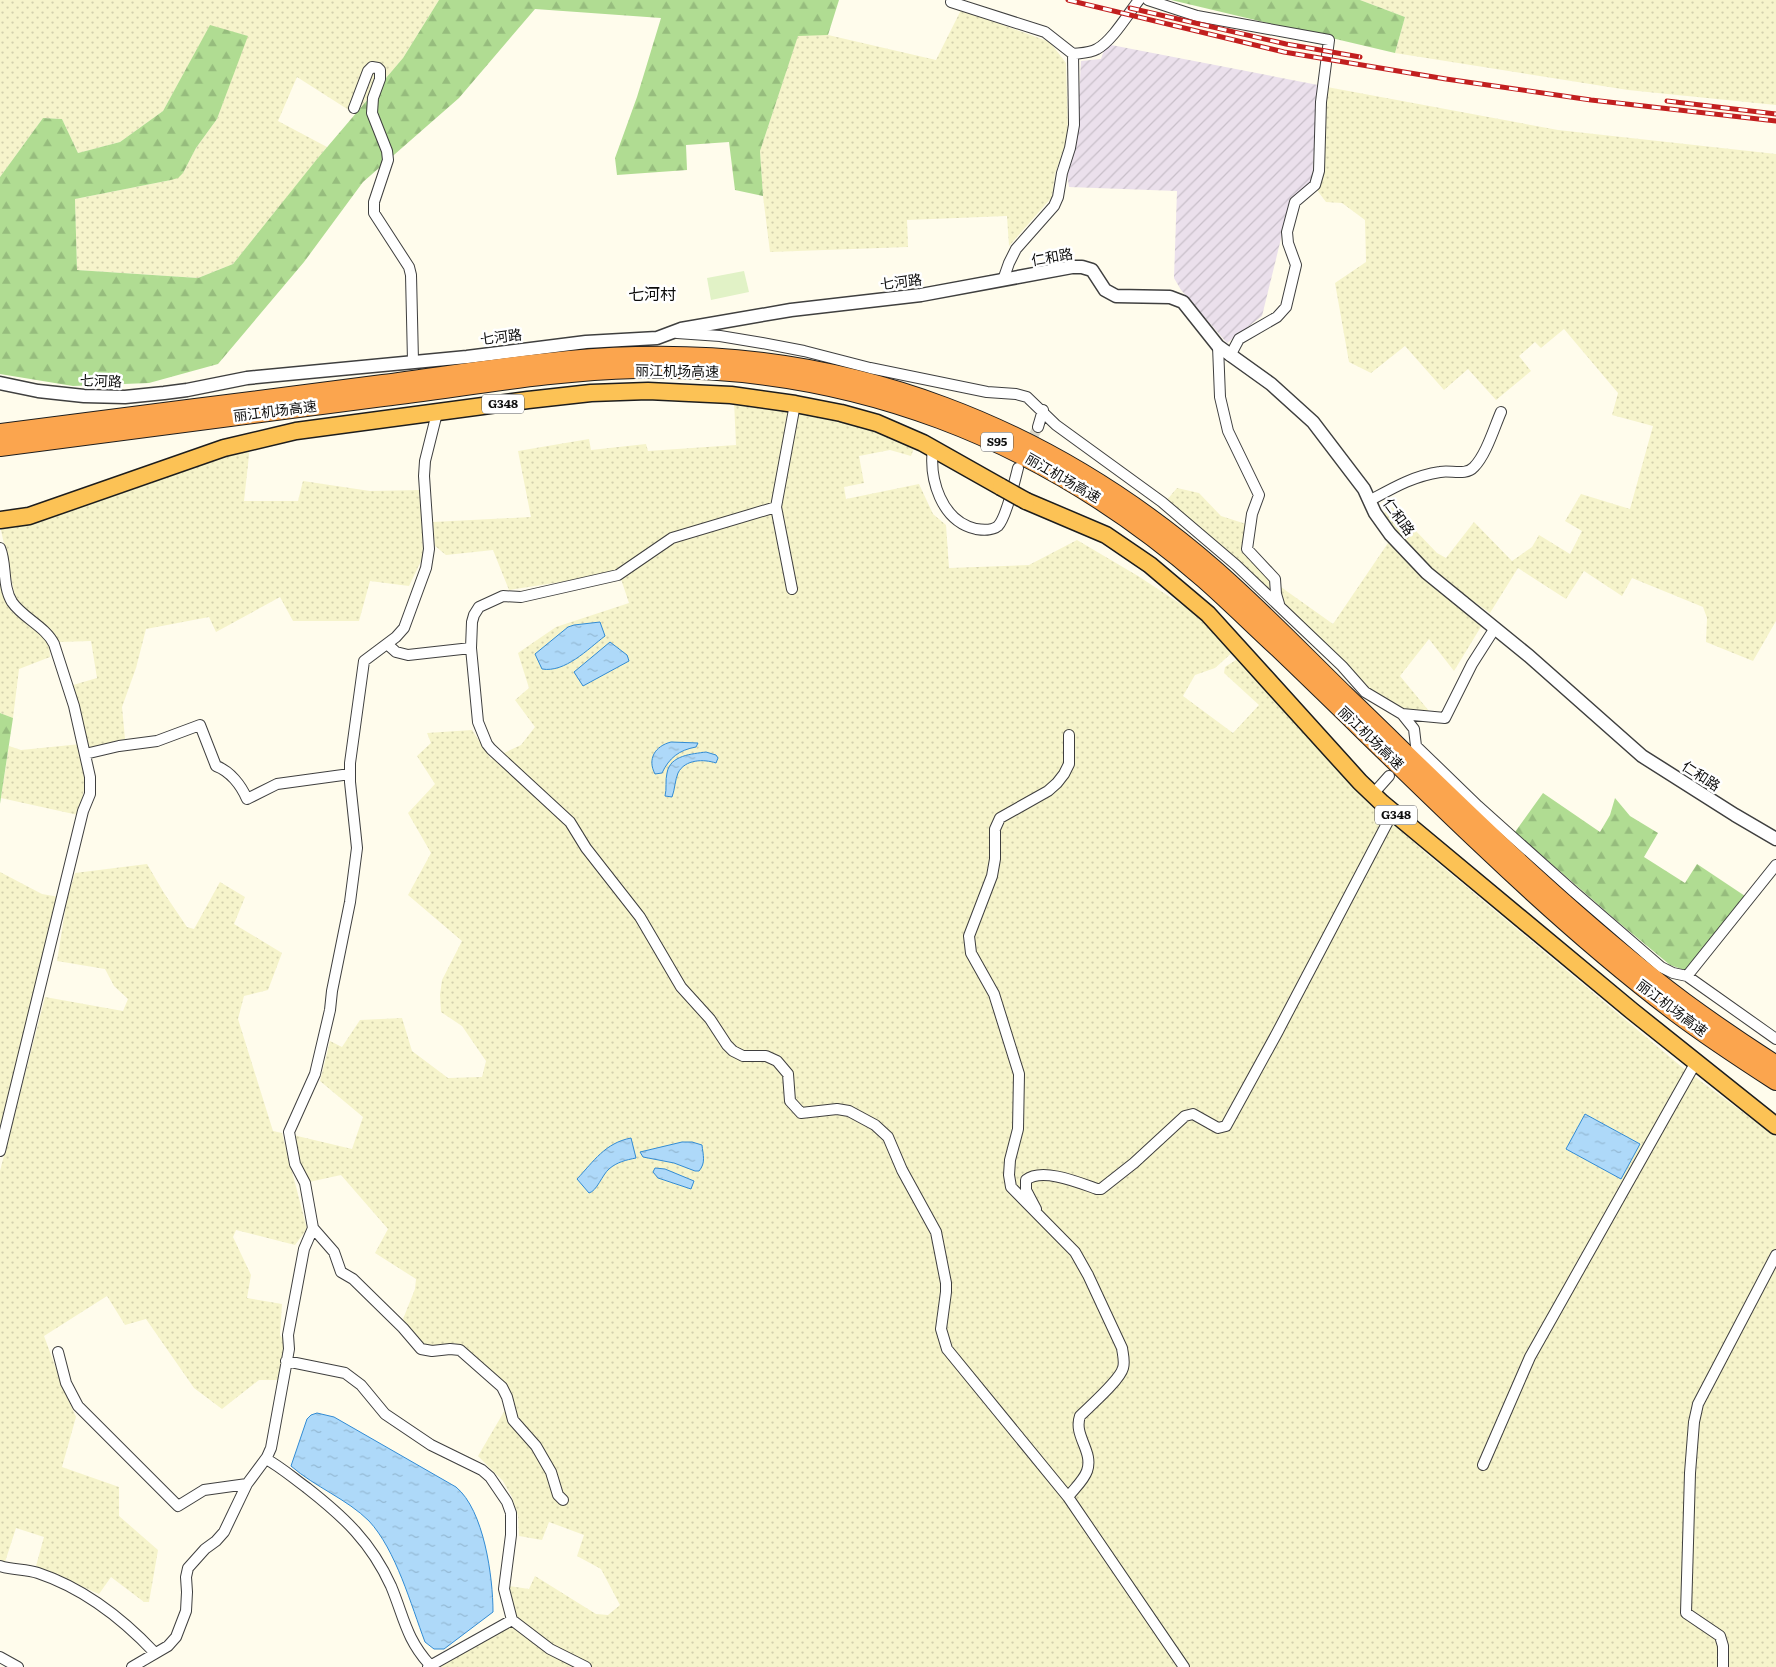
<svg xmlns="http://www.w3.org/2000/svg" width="1776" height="1667" viewBox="0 0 1776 1667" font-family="Literata,'Noto Sans SC',serif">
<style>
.industrial{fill:url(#industrial-furrows)}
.farmland{fill:url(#farmland-dots)}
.forest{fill:url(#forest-firs)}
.pitch{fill:#e1f2c6}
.water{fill:url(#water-ripples);stroke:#328bd3}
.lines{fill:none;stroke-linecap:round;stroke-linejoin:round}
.minor-tunnel{stroke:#dbd8ca;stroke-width:10;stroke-dasharray:10 5;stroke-linecap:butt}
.minor-casing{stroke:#3f3f3f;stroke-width:12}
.tertiary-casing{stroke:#3f3f3f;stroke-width:15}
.trunk-casing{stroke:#1d1d1d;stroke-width:19}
.motorway-casing{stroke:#1d1d1d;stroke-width:20}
.minor{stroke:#fff;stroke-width:10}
.tertiary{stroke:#fff;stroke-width:12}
.trunk{stroke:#fcc255;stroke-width:16}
.motorway{stroke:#fba54e;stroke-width:18}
.rail-casing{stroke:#c21f1f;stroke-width:5}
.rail{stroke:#fff;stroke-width:3;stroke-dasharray:9;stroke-linecap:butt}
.trunk-bridge-casing{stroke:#1d1d1d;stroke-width:19;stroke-linecap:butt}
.trunk-bridge{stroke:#fcc255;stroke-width:16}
.labels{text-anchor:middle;stroke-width:5;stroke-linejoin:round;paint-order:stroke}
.shield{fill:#fff;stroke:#555;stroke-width:1}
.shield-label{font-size:12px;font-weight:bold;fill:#0c0c0c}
.street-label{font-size:14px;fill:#0c0c0c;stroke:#fff}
.quarter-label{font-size:16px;fill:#0c0c0c;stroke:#fff}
</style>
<defs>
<pattern id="industrial-furrows" width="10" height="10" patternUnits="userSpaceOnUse" patternTransform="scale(1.25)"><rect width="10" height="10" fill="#ebe0ec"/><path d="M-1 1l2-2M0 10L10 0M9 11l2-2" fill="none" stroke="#c8bfc9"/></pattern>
<pattern id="farmland-dots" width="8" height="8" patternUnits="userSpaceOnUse" patternTransform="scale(1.25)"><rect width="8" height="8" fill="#f6f4cb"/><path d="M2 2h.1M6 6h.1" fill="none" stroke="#d2d0ad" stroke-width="1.8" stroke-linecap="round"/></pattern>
<pattern id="forest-firs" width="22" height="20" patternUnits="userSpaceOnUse" patternTransform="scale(1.25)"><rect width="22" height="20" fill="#b0dc92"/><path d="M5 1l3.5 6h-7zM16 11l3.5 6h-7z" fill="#96bc7d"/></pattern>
<pattern id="water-ripples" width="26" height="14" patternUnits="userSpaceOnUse" patternTransform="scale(1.25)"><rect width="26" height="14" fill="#aed9f9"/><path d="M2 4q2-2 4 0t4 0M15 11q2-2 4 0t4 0" fill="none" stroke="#94b9d4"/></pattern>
</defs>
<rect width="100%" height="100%" fill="#fffcec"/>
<!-- industrial -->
<path class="industrial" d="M1106,44L1318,85L1312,184L1291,198L1262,316L1227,343L1181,290L1174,278L1177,191L1069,187L1067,173L1078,115L1081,61L1101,59Z"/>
<!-- farmland -->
<path class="farmland" d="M0,0H439L403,58L355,114L297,77L278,121L327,147L233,264L198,278L77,270L75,199L171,180L183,173L196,148L217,119L247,36L210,26L163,111L120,142L78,153L62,119L43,118L0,177Z
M1360,0H1776V105L1628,90L1395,53L1405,17Z
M961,10L1050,42L1066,63L1068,136L1055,174L1052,197L1009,246L1007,216L907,220L908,247L770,252L763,196L760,151L798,35H828L936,60Z
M1327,87L1558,130L1776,154V621L1753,661L1706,642L1707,618L1703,607L1632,578L1622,596L1584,571L1566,599L1518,568L1490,613L1443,580L1395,533L1381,515L1393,507L1437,553L1446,558L1474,522L1512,561L1532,547L1539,535L1570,554L1582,531L1565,521L1581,494L1630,509L1653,426L1612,415L1618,393L1564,329L1541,348L1535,342L1519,356L1531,371L1496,400L1468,369L1444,390L1405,346L1371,373L1349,362L1335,283L1366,262L1365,220L1342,203L1326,202L1317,190L1323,161Z
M734,401L804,413L866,428L900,439L914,448L911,456L890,450L859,456L864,483L844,487L846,499L919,484L933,514L946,525L949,568L1029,565L1077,540L1138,576L1202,618L1234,651L1215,668L1195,675L1183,696L1233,733L1259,705L1224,673L1225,667L1239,658L1384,815L1427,854L1683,1068L1776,1137V1667H436L517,1619L509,1586L529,1589L535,1576L596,1614L608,1615L620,1605L601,1569L577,1556L584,1535L549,1522L542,1540L519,1536L518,1516L512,1497L503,1481L478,1456L505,1410L512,1404L506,1386L455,1343L430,1347L421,1345L403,1319L415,1289L416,1279L375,1253L388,1229L341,1175L309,1182L297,1160L293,1135L352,1149L363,1117L320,1081L330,1041L342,1047L360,1020L402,1018L412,1051L448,1078L482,1077L486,1061L462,1026L441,1012L440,995L442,980L462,941L408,895L431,853L408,813L435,784L417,756L431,743L427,733L472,730L491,759L521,745L535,727L515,700L529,688L518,653L556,627L629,603L619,573L509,590L493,550L446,555L435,546L433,522L531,517L518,451L589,439L591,450L646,444L648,451L736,445Z
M250,446L244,501H298L303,481L370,491L421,490L423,557L409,586L370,581L359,621H293L280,597L216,632L209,617L146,629L136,668L122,707L125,739L87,748L73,685L97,678L91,641L59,642L51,629L28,613L15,596L1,530Z
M1177,488L1199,493L1221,516L1246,524L1241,551L1267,577L1333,624L1388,543L1438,591L1482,625L1454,671L1429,639L1400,676L1429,711L1401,709L1374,693L1331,651L1166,501Z
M0,572L6,598L11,611L49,642L50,657L19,669L13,718L0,713Z
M81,744L86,782L78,815L1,798L9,746L21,750Z
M147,864L164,893L187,927L194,929L220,882L245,897L234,924L282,953L268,990L244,996L238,1019L273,1131L282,1133L307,1229L295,1245L236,1230L233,1237L251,1275L247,1298L282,1304L280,1335L285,1342L278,1380H259L222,1409L194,1388L146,1319L125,1325L107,1296L44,1336L64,1390L76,1417L62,1467L119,1487V1516L158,1550L149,1602H144L111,1577L99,1594L36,1566L44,1537L16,1528L5,1562L0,1560V1171L45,997L123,1011L128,999L114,986L105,969L57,961L67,899L75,873Z
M0,872L42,894L59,897L0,1133Z"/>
<!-- forest -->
<path class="forest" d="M439,0H839L828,35L798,36L760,151L763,196L735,190L729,142L686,145L687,170L617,175L615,158L637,97L661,18L535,9L459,98L363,182L304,262L218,364L149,383L73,386L0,374V177L43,118L62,119L78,153L120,142L163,111L210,25L248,36L217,119L196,148L183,173L178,178L171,180L75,199L77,270L198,278L233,264L317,159L403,58Z
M1171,0H1360L1405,17L1395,53Z
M0,713L13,718L0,804Z
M1543,793L1600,832L1610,815L1615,798L1630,816L1658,833L1644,857L1685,883L1697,864L1745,896L1687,971L1670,965L1617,921L1515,832Z"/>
<!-- pitch -->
<path class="pitch" d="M744,271L749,292L711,300L707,278Z"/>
<!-- water -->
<path class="water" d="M600,622L605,636C588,649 565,673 542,669L535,654L568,627L574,625Z
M610,642L627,655L629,661L583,686L574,672Z
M671,742L698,743L696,747C679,750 669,758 662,773L655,774C647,759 655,746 671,742Z
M706,752L716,755L718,758L716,763C704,759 685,759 678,773C675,780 675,789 672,797L665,796C667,789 665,780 667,773C670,755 692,754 706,752Z
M1585,1114L1640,1144L1621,1179L1566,1149Z
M631,1138L636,1158C626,1160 617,1162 609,1169C602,1175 597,1191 589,1193L577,1179C594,1161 605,1143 631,1138Z
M682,1142H692L702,1145C703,1155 706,1163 699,1171H695L674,1163L643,1157L640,1152Z
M655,1168L665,1169L694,1181L691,1189L658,1178L653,1172Z
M317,1413L334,1417L456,1487C484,1510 493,1577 493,1612L444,1649H434L425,1642C411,1605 396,1550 369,1521C347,1499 315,1487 291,1466L307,1419L311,1415Z"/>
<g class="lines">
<!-- minor-tunnel -->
<path class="minor-tunnel" d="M1027,449L1038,427"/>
<defs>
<path id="minor" d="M1148,0L1197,16L1329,40L1321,102L1319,171L1315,185L1295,202L1287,232L1288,243L1296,265L1286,307L1277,317L1239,339L1230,356
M951,2L1045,32L1073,54L1074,125L1070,148L1062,173L1058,197L1054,206L1016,249L1009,263L1003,280
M1073,54C1081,53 1090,53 1097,49C1112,41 1128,14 1139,0
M354,108L368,71L372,67L378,68L380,70V79L373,98L372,113L387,151L388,160L374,202V213L409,267L411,275L413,361
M677,333L720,336L762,343L804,351L870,368L987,392L1016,394L1027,397L1056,425L1162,502L1236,565L1342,666L1365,692L1402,714L1414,729L1416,746L1478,806L1573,891L1661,967L1673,973L1687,976L1776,1039
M1218,346L1220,397L1228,431L1259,495L1252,514L1247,549L1275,579L1276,594L1279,604
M1038,427L1043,410
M933,448C929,479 941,521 976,529C983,530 992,531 998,526C1006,518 1015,480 1018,468
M1369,501C1393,488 1413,476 1440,472C1451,470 1466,476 1474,467C1486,455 1494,428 1501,412
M776,507L672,538L618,575L521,597L503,596L479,607L474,615L472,622L471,648L478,722L487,744L491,749L570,822L586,848L640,917L681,987L710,1019L727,1045L733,1051L743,1056H766L777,1061L788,1074L790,1101L801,1113L837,1109L849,1111L875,1125L888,1137L902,1170L936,1232L946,1283V1292L941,1329L947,1349L1068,1497L1184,1667
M0,548C7,564 2,586 12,602C23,618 46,627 54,644L74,706L90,777V794L83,811L0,1151
M792,589L776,507L795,404
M387,644L396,652L408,655L471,648
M1402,714L1445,718L1472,664L1495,628
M85,754L119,746L157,741L200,725L216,766C230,771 241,785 247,799L277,784L350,774
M1373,794L1389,776
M1687,976L1776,865
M1036,1209L1026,1190V1180C1042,1167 1080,1183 1097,1189H1101L1134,1163L1185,1116L1193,1114L1218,1128L1226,1126L1277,1033L1393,812
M313,1228L334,1252L341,1272L353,1279L403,1328L421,1349L432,1351L450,1349L460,1350L502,1387L507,1397L513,1420L536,1446L551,1472L558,1495L563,1500
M58,1352L66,1383L78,1406L178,1506L204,1490L247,1484
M286,1361L345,1373L361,1385L385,1414L431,1445L482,1470L490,1477L507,1502L511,1513V1535L504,1589L512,1620L550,1649L586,1667
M266,1459C281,1467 293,1478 307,1488C344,1517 371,1542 391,1586C404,1617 406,1639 430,1665
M1483,1465L1530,1357L1696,1062
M1068,1497C1074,1489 1084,1480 1087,1471C1094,1451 1073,1436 1080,1416C1090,1406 1120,1380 1123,1368C1125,1362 1123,1355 1122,1348L1088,1275L1075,1252L1011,1187L1009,1175L1010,1160L1018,1129L1019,1074L994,994L971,953L969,936L992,876L995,859V829L1000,818L1048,791L1057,783L1064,774L1069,764V735
M0,1566C12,1570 26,1569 38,1573C83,1588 122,1618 155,1653
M0,1657L18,1667
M132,1667L168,1646L176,1637L186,1611L187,1592L186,1577L188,1568L205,1549L216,1541L224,1532L247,1484L267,1457L271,1448L289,1349L288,1335L304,1249L313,1228L305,1183L295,1164L289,1132L315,1074L330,1010L332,991L350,902L357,848L350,782V763L364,661L396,637L404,628L426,568L429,549L424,476L425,461L437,413
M428,1667L512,1620
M1723,1667V1646L1720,1636L1686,1613L1690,1473L1694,1422L1698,1404L1776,1255"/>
<path id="tertiary" d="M0,383L38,391L84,396L125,397L164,393L187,390L247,378L467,357L586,342L657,338L681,329L791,310L921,295L1072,267H1082L1092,270L1105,290L1116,296L1170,297L1183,302L1218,346L1271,384L1313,422L1364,489L1375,513L1390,534L1427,573L1529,656L1642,756L1735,815L1776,839"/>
<path id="trunk" d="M1026,501L1106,535L1150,565L1208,614L1360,782L1382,803L1632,1011L1776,1126
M0,520L29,516L224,448L296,431L528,400L591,393L648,391L731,395L795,404L841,413L877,423L923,443L1001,487"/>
<path id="motorway" d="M0,433C128,417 255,400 383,384C467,373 551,358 636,356C853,350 1049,426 1213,568C1259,608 1301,652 1345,695C1454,800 1562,910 1684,1002C1714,1024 1745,1045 1776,1065
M0,447C128,430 256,414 383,397C467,387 551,371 636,369C851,364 1042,438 1204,579C1229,601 1253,625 1278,648C1347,714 1414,781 1483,846C1544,904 1608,961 1675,1012C1708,1037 1742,1059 1776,1081"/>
</defs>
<!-- minor casing -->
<use href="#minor" class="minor-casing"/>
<!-- tertiary casing -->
<use href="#tertiary" class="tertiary-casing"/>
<!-- trunk casing -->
<use href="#trunk" class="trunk-casing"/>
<!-- motorway casing -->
<use href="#motorway" class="motorway-casing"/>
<!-- minor -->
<use href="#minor" class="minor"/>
<!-- tertiary -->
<use href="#tertiary" class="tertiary"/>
<!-- trunk -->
<use href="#trunk" class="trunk"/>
<!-- motorway -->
<use href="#motorway" class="motorway"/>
<defs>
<path id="rail" d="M1068,0L1284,52L1446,79L1591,100L1776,121
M1130,8L1286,44L1360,57
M1667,101L1776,114"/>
</defs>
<!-- rail casing -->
<use href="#rail" class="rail-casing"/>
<!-- rail -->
<use href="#rail" class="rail"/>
<defs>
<path id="trunk-bridge" d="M1001,487L1026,501"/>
</defs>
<!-- trunk-bridge casing -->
<use href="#trunk-bridge" class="trunk-bridge-casing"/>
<!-- trunk-bridge -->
<use href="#trunk-bridge" class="trunk-bridge"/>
</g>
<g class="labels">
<!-- shield labels -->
<g class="shield">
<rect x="482" y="394.5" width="42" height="19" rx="4"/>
<rect x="981" y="432.5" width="32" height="19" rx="4"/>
<rect x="1375" y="805.5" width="42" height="19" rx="4"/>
</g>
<g class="shield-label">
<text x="503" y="408">G348</text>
<text x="997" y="446">S95</text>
<text x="1396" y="819">G348</text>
</g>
<!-- street labels -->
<g class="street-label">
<text transform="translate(1052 257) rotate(-10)" y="5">仁和路</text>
<text transform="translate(901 282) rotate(-7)" y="5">七河路</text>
<text transform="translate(501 337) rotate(-7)" y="5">七河路</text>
<text transform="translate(677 371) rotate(1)" y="5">丽江机场高速</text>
<text transform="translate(101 381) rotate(2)" y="5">七河路</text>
<text transform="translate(275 411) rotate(-7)" y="5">丽江机场高速</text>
<text transform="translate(1063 478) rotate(30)" y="5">丽江机场高速</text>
<text transform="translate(1399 517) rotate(54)" y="5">仁和路</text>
<text transform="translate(1371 738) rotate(44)" y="5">丽江机场高速</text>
<text transform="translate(1701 776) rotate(33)" y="5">仁和路</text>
<text transform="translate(1672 1008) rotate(37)" y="5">丽江机场高速</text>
</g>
<!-- quarter labels -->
<g class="quarter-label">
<text x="652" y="300">七河村</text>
</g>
</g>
</svg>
